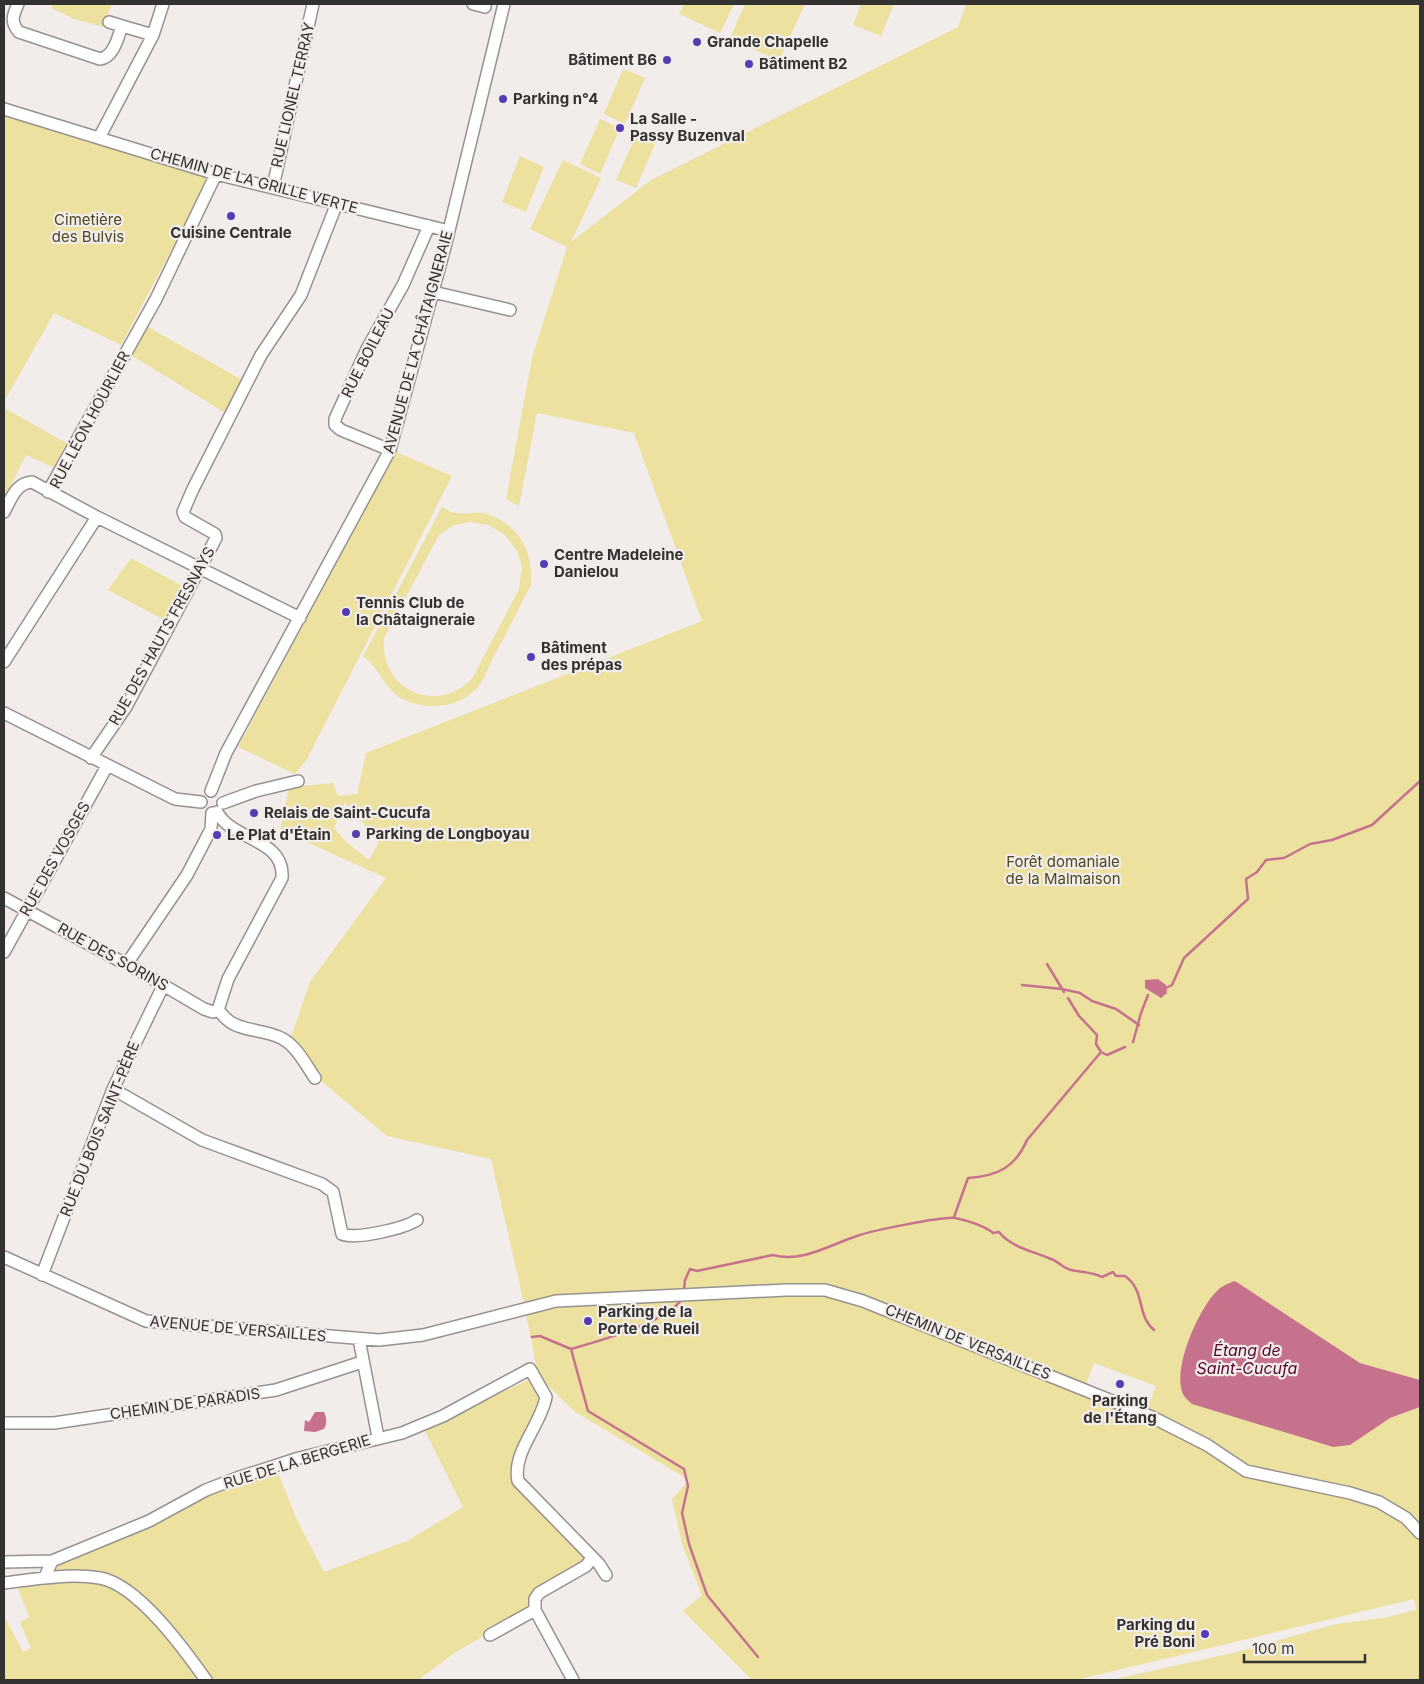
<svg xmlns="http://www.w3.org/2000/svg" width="1424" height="1684" viewBox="0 0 1424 1684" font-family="Inter,sans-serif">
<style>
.green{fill:#ece19f;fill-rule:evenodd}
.water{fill:#c7728d}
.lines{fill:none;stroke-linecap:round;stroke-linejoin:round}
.stream{stroke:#c7728d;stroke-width:2.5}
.minor-casing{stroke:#97928f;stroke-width:14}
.minor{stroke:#fff;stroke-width:11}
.poi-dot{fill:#543cb3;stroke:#f2edea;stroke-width:2}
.labels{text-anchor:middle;stroke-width:4.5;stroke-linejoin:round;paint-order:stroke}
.poi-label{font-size:15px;font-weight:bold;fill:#343231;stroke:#f2edea;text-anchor:start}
.street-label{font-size:15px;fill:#343231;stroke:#f2edea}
.park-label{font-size:15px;fill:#4d4620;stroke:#f2edea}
.water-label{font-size:16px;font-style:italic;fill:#56072b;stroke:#f2edea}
</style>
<rect width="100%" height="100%" fill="#f2edea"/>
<!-- green -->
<path class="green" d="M53,4H112L104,27L74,19L51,8Z
M684,4H734L720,33L679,14Z
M745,4H805L779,61L730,38Z
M861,4H894L881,36L853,25Z
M966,4H1420V1380L1360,1363L1235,1281L1211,1298L1193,1330L1181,1369L1193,1404L1333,1447L1390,1418L1420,1407V1680H1111L1241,1651L1336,1624L1383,1618L1416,1610L1414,1599L1076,1680H752L683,1611L702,1595L682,1544L672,1499L689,1480L574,1411L538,1376L525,1308L491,1159L387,1136L320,1080L291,1037L310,982L386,878L280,830L289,787L333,783L338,796L357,794L366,753L702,621L634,433L537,413L519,506L506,499L532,358L567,247L530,229L563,160L601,178L571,242L651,180L958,27ZM345,802L379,842L369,860L345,841L334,828ZM1094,1363L1156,1386L1148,1407L1086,1384Z
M623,69L645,78L625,124L604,114Z
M4,116L205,176L207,183L121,345L54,313L4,402Z
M600,119L620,128L600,174L580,164Z
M637,133L656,142L636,188L616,180Z
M520,156L544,167L526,212L502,202Z
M148,327L244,381L227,414L131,355Z
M4,408L70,445L57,469L26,455L4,499Z
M396,452L452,476L307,759L295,774L238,747Z
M442,507C446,509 451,513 456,513C466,515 477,511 487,514C519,524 534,553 531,585C519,608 507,632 494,656C489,666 485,678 478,687C460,709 424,711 401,698C383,687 379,667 363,656ZM470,522L488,525L505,535L517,551L522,566L519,589L473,677C438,717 379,690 384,638L439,535L454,525Z
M131,558L184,587L166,621L108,590Z
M529,1380L540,1387L546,1396L511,1472L512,1480L586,1556L580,1567L532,1595L527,1611L456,1652L418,1680H4V1616L23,1652L31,1648L20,1622L29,1617L17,1586L59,1573L55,1569L65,1558L227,1485L277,1470L297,1520L324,1572L409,1540L463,1507L423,1427Z"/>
<!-- water -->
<path class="water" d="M1158,979L1166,985L1167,993L1161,998L1145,988V980Z
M1235,1281L1360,1363L1420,1380V1407L1390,1418L1350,1445L1333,1447L1192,1404C1190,1402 1186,1399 1184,1396C1170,1372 1199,1307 1218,1290C1222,1286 1229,1283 1235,1281Z
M315,1412H324C327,1419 327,1423 324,1429L315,1432L304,1431L305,1420L309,1422Z"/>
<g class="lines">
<!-- stream -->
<path class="stream" d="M1047,964L1064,992
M1022,985L1062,989L1080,993L1092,1001L1116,1009L1139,1025
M1164,989L1172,985L1184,958L1248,899L1246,879L1257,872L1266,860L1284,858L1310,844L1332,840L1372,825L1420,781
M1068,998L1079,1016L1097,1035L1096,1044L1101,1052
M1133,1042L1141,1013L1148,995
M954,1217L968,1178C997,1176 1015,1168 1027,1140L1101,1052L1107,1055L1125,1047
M684,1289L685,1280L690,1269L697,1271L773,1255C802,1263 829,1245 857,1236C870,1231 944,1216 955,1218C966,1220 985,1226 993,1233L999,1232C1012,1248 1033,1251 1051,1259C1058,1261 1062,1268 1071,1270C1081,1272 1093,1272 1102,1277L1113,1272L1116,1276H1125C1146,1291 1136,1315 1154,1330
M532,1337L540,1336L571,1349C599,1341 667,1322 682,1299
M571,1349L588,1411L684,1469L688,1486L682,1513L689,1544L707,1595L758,1657"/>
<defs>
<path id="minor" d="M18,4C13,15 10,22 19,32L100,59C114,57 118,37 122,26L109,22
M473,4L485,7
M122,26L153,35
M4,109L216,174L449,231
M99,138L153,35L163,4
M273,187L313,4
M433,292L510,310
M390,450L341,430L335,425V419L367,349L403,285L429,226
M48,492L156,299L216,174
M4,512C11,499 16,483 32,482L97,517L4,662
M97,517L300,618
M4,713L175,799L201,802
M91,758L126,707L216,538L215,534L185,517L183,512L193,489L261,355L301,295L337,203
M211,791L226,753L390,450L445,247L504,4
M223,803L256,791L298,781
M217,812C232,841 285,838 282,878L228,979L218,1010
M4,898L120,961L128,962L134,968L204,1009L213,1012L218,1010C222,1014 226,1020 232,1023C246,1032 266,1029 283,1039C297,1047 306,1065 315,1078
M4,952L107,766
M128,962L187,875L211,829L212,813
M113,1089L202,1140L322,1184L333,1192L342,1234C356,1240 405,1228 417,1220
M4,1257L146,1321L379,1340L423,1335L556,1301L786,1290H825L863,1301L1152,1417L1207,1445L1246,1471L1350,1493L1379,1502L1406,1518L1420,1533
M42,1275L113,1089L164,984
M359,1339L378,1437
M4,1423H54L276,1390L362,1362
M4,1562L52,1561
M45,1577L52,1561L149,1521L206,1490L237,1478L299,1458L402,1433L443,1416L530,1369L546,1397C541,1425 512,1452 518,1481L599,1564L606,1575
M4,1583C35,1579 69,1573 100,1578C138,1585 184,1649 206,1680
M490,1635L535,1610
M573,1680L535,1610V1599L539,1593L586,1566L592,1558"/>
</defs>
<!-- minor casing -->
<use href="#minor" class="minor-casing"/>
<!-- minor -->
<use href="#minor" class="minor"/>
</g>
<!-- markers -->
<g class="poi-dot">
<circle cx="697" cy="42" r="5"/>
<circle cx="667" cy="60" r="5"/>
<circle cx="749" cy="64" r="5"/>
<circle cx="503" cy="99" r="5"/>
<circle cx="620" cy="128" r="5"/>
<circle cx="231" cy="216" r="5"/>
<circle cx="544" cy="564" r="5"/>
<circle cx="346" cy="612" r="5"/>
<circle cx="531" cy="657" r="5"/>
<circle cx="254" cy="813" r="5"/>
<circle cx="356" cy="834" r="5"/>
<circle cx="217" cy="835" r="5"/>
<circle cx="588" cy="1321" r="5"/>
<circle cx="1120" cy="1384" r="5"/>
<circle cx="1205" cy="1634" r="5"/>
</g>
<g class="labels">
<!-- poi labels -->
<g class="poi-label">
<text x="707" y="47">Grande Chapelle</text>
<text x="657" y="65" text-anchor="end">Bâtiment B6</text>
<text x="759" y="69">Bâtiment B2</text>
<text x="513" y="104">Parking n°4</text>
<text x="630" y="124">La Salle -<tspan x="630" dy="17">Passy Buzenval</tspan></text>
<text x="231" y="238" text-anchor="middle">Cuisine Centrale</text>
<text x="554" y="560">Centre Madeleine<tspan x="554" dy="17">Danielou</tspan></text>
<text x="356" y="608">Tennis Club de<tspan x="356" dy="17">la Châtaigneraie</tspan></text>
<text x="541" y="653">Bâtiment<tspan x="541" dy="17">des prépas</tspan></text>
<text x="264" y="818">Relais de Saint-Cucufa</text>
<text x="366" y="839">Parking de Longboyau</text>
<text x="227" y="840">Le Plat d'Étain</text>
<text x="598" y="1317">Parking de la<tspan x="598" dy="17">Porte de Rueil</tspan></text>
<text x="1120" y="1406" text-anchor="middle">Parking<tspan x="1120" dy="17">de l'Étang</tspan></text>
<text x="1195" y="1630" text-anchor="end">Parking du<tspan x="1195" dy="17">Pré Boni</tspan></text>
</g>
<!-- street labels -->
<g class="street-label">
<text transform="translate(293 95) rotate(-77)" y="5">RUE LIONEL TERRAY</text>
<text transform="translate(254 181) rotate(15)" y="5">CHEMIN DE LA GRILLE VERTE</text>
<text transform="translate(418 342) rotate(-75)" y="5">AVENUE DE LA CHÂTAIGNERAIE</text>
<text transform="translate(368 353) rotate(-63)" y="5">RUE BOILEAU</text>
<text transform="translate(90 420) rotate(-62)" y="5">RUE LÉON HOURLIER</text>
<text transform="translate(162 636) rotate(-61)" y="5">RUE DES HAUTS FRESNAYS</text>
<text transform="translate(55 859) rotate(-61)" y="5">RUE DES VOSGES</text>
<text transform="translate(113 957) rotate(29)" y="5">RUE DES SORINS</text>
<text transform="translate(100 1129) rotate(-68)" y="5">RUE DU BOIS SAINT-PÈRE</text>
<text transform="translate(238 1329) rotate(5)" y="5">AVENUE DE VERSAILLES</text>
<text transform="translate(968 1342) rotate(22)" y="5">CHEMIN DE VERSAILLES</text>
<text transform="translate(185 1404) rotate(-8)" y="5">CHEMIN DE PARADIS</text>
<text transform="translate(297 1462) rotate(-17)" y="5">RUE DE LA BERGERIE</text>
</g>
<!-- park labels -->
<g class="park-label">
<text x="88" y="225">Cimetière<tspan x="88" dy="17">des Bulvis</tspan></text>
<text x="1063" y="867">Forêt domaniale<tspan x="1063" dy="17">de la Malmaison</tspan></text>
</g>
<!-- water labels -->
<g class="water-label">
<text x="1247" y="1356">Étang de<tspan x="1247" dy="18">Saint-Cucufa</tspan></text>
</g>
</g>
<!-- border -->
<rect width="1424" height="1684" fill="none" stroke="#343231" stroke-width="10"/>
<!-- scale -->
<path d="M1244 1654v8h121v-8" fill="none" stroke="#343231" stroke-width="2.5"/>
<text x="1252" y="1654" font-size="15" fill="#343231" stroke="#f2edea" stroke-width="4" paint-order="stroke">100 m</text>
</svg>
